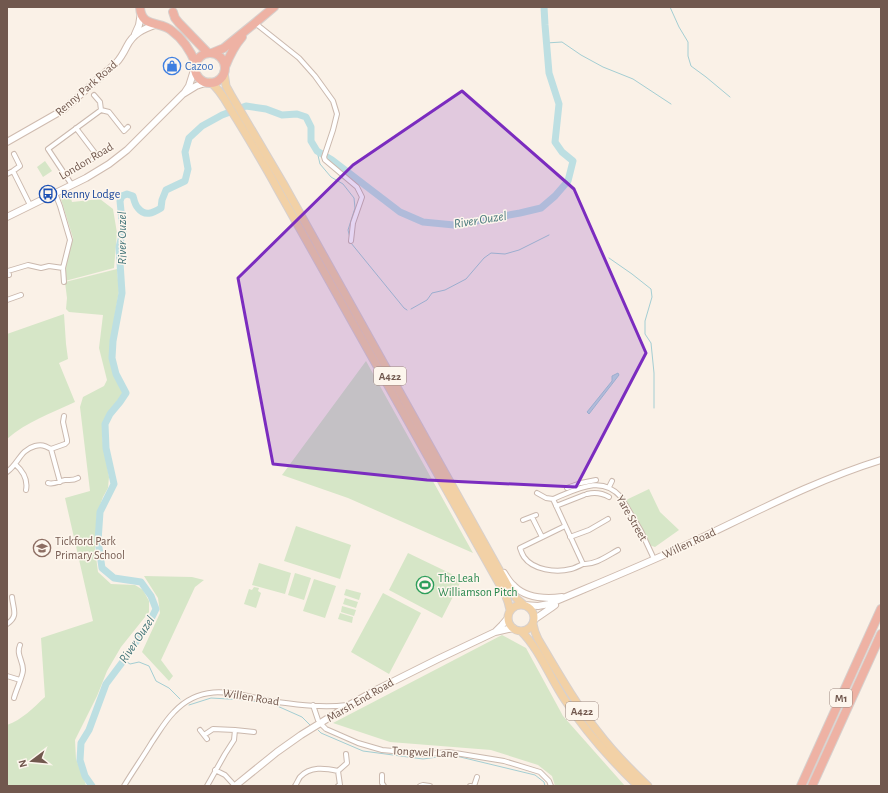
<svg xmlns="http://www.w3.org/2000/svg" width="888" height="793" viewBox="0 0 888 793" font-family="'Alegreya Sans',sans-serif">
<style>
.green{fill:#d6e6c7}
.water{fill:#bddfe2;stroke:#a4ced3}
.lines{fill:none;stroke-linecap:round;stroke-linejoin:round}
.stream{stroke:#a4ced3;stroke-width:1}
.river{stroke:#bddfe2;stroke-width:7}
.street-casing{stroke:#cbb9ae;stroke-width:6}
.secondary-casing{stroke:#cfbbaf;stroke-width:8}
.primary-casing{stroke:#d7d0cd;stroke-width:9}
.highway-casing{stroke:#d7d0cd;stroke-width:10}
.street{stroke:#fff;stroke-width:4}
.secondary{stroke:#fff;stroke-width:6}
.primary{stroke:#f2d1a6;stroke-width:7}
.highway{stroke:#eeb2a4;stroke-width:8}
.marked{fill:#7b2cbf;fill-opacity:0.2;stroke:#7b2cbf;stroke-width:3;stroke-linejoin:round}
.labels{text-anchor:middle;stroke-width:3;stroke-linejoin:round;paint-order:stroke}
.shield{fill:#fdf6ed;stroke:#9b877e;stroke-width:1}
.shield-label{font-size:11px;font-weight:bold;fill:#71584e}
.shop-label{font-size:12px;fill:#366cbe;stroke:#fdf6ed;text-anchor:start}
.street-label{font-size:12px;fill:#71584e;stroke:#fdf6ed}
.transit-label{font-size:12px;fill:#164399;stroke:#fdf6ed;text-anchor:start}
.education-label{font-size:12px;fill:#785e54;stroke:#fdf6ed;text-anchor:start}
.leisure-label{font-size:12px;fill:#27864d;stroke:#fdf6ed;text-anchor:start}
.water-label{font-size:13px;font-style:italic;fill:#47777b;stroke:#fdf6ed}
</style>
<rect width="100%" height="100%" fill="#faf1e7"/>
<!-- green -->
<path class="green" d="M45,161L52,171L43,177L37,167Z
M69,192L72,202L100,199L113,209L117,233L114,268L65,281V269L73,238L60,196Z
M117,269L119,291L115,314L109,355L114,374L122,390V395L104,419L102,437L109,477L108,488L103,497L97,514L95,549L98,572L111,584L135,585L143,590L149,601V612L121,647L107,671L97,696L75,740L76,759L85,782L86,786H7V725C22,720 34,707 45,697L41,638L93,621L65,498L90,491L80,407L83,397L104,386L107,380L99,348L103,315L69,312L66,309L67,298L65,282Z
M64,314L66,344L68,359L59,363L75,402C52,413 26,422 7,439V334Z
M366,361L473,553L348,498L282,475Z
M649,489L660,512L679,530L655,547L649,545L626,500Z
M296,526L351,545L340,579L284,561Z
M408,553L462,579L442,618L389,590Z
M259,563L291,573L285,594L252,585Z
M295,573L311,578L304,600L288,595Z
M144,576L192,577L204,580L195,587L161,660L173,676L169,681L142,652L160,613L158,598Z
M314,579L336,586L325,618L303,611Z
M254,587L259,588L258,591L261,593L256,608L244,604L249,589L252,590Z
M346,589L361,593L359,600L344,595Z
M383,593L421,613L389,674L351,652Z
M345,598L358,602L356,608L343,604Z
M342,606L356,610L354,616L341,612Z
M340,613L353,617L352,623L338,619Z
M502,635L526,648L563,716L625,786H555L552,776L538,765L491,750L390,742L333,723Z"/>
<!-- water -->
<path class="water" d="M618,373L619,375L589,414L587,412L612,381V376Z"/>
<g class="lines">
<!-- stream -->
<path class="stream" d="M670,7L679,27L688,42V56L691,66L706,77L730,97
M546,43L562,42L581,55L603,67L633,79L671,104
M317,151L320,164L331,177L343,184L354,198L355,208L348,230L350,238
M351,243L404,308L407,310
M609,258L632,274L651,289L652,297L645,321V334L651,343L654,373V408
M411,309L427,300L432,293L445,290L466,279L484,258L491,253L505,254L519,250L549,235
M124,660L130,664L139,662L149,666L156,681L169,688L180,699
M189,705L211,698L246,700L275,705L302,717L310,725
M318,730L321,733L363,751L423,759L452,755L535,775L544,782L545,786"/>
<!-- river -->
<path class="river" d="M92,786L85,776L80,760L81,743L89,730L106,684L124,660L151,619L156,609L151,596L141,582L114,578L102,568L98,541L100,512L114,484L106,448L105,424L110,414L120,402L126,393L116,374L112,358L113,341L122,293L119,247L123,231L120,201L122,196L127,194L133,196C134,200 135,205 138,208C145,217 153,213 161,208L162,200L166,190L185,181L188,169L185,152L189,138L202,126L222,115L246,106L266,109L282,115L297,114L306,117L311,127V141L317,151L332,160L400,212L423,222L454,225L520,213L541,208L555,196L568,181L573,161L562,152L555,142L559,104L549,73L545,25L544,7"/>
<defs>
<path id="street" d="M255,23L299,58L315,76L333,101L337,114L333,130L324,157L325,160L357,187L362,197L353,223L351,241
M94,95L100,102L101,110
M76,128L95,153L93,159
M13,171L20,166L14,154
M7,174L13,171L30,205
M72,185L48,149L101,110L109,112L124,131L128,127
M55,193L60,206L70,240L63,268L64,282
M9,275L8,271L28,265L41,268L49,266L63,268
M7,300L21,295
M51,449L65,444L67,442V440L63,422L64,416
M15,464C23,471 28,480 26,490
M7,472C19,463 20,450 35,446C42,444 45,446 51,449L60,482
M48,483C54,485 59,481 65,480C70,480 73,481 78,478
M581,483L596,480
M609,487L612,481
M567,488L578,484
M537,493L546,498L553,499
M587,494C595,492 602,493 609,497
M553,499C576,490 601,474 621,497L641,531L654,559
M553,499L583,564C595,565 607,556 618,550
M556,506L584,495
M532,517L542,537
M523,520L536,515
M565,526L520,548C521,551 522,554 524,557C533,570 556,573 571,569C575,568 579,566 583,564
M570,537L589,530L608,519
M7,624C19,616 13,609 12,597
M7,676L20,680
M14,698C16,690 23,676 23,670C23,660 16,655 20,645
M313,705L318,720L320,723L326,729L358,743L382,750L426,754L449,752L504,761L540,772L549,781L551,786
M200,730L207,739
M235,730L254,732
M204,735L213,729L235,730L234,740L225,754L207,786
M215,770L225,775L235,786
M338,771L340,785L338,786
M382,775V783L384,786
M124,786C133,771 143,757 152,742C159,732 165,721 174,712C205,679 240,696 277,702C300,705 324,708 347,705
M295,786C297,783 298,780 300,777C310,766 325,768 338,771L347,763L346,754
M420,786L423,785L430,786
M470,786H471
M474,786L477,777"/>
<path id="secondary" d="M135,34L139,25L141,13
M185,92L189,86L195,67
M7,142L63,110L116,63C121,58 124,52 127,46C133,34 143,29 155,25
M7,217L86,178L109,164L127,150L183,94L196,86L208,82
M504,573C507,578 510,583 514,586C526,598 546,599 562,597
M524,605L538,606L549,604C594,585 641,566 686,545C750,515 813,481 881,460
M535,619L551,608L555,605
M495,632L502,625L508,618
M235,786L277,752L301,735L351,704L376,690L438,659L495,632L513,628"/>
<path id="primary" d="M224,72L226,86L231,95L283,183L511,591L517,599L524,605
M210,82C222,91 228,106 236,118C250,141 264,164 277,188L505,594L508,602L510,610
M508 618a13 13 0 1 1 26 0a13 13 0 1 1-26 0Z
M533,624L535,632L538,639C557,671 575,703 598,732C613,752 630,769 648,786
M521,631C540,650 550,678 565,700C586,732 611,760 638,786"/>
<path id="highway" d="M140,7C141,29 161,20 172,31C183,39 191,52 196,64
M173,12L175,18L179,23L208,53
M212,53L224,48L255,23L274,7
M195 68a15 15 0 1 1 30 0a15 15 0 1 1-30 0Z
M225,67C229,57 234,46 242,37
M801,786L881,609
M812,786L881,634"/>
</defs>
<!-- street casing -->
<use href="#street" class="street-casing"/>
<!-- secondary casing -->
<use href="#secondary" class="secondary-casing"/>
<!-- primary casing -->
<use href="#primary" class="primary-casing"/>
<!-- highway casing -->
<use href="#highway" class="highway-casing"/>
<!-- street -->
<use href="#street" class="street"/>
<!-- secondary -->
<use href="#secondary" class="secondary"/>
<!-- primary -->
<use href="#primary" class="primary"/>
<!-- highway -->
<use href="#highway" class="highway"/>
</g>
<!-- marked area -->
<path class="marked" d="M462,91L574,189L646,353L576,487L427,480L273,464L238,278L353,165Z"/>
<!-- icons -->
<defs>
<symbol id="shop-ring" viewBox="-11 -11 22 22"><circle r="9.5" fill="#fdf6ed" stroke="#3f7fe0" stroke-width="1.5"/><path d="M-5-2.5h2.3a2.7 3.5 0 0 1 5.4 0H5L5.5 6h-11ZM-1.5-2.5h3a1.5 2.3 0 0 0-3 0Z" fill="#3f7fe0"/></symbol>
<symbol id="bus-ring" viewBox="-11 -11 22 22"><circle r="9.5" fill="#fdf6ed" stroke="#1a4fb4" stroke-width="1.5"/><path d="M-5-6H5V4H4V6H2V4H-2V6H-4V4H-5ZM-3.5-4V0h7V-4ZM-3.5 1.2v1.5H-2V1.2ZM2 1.2v1.5H3.5V1.2Z" fill="#1a4fb4"/></symbol>
<symbol id="school-ring" viewBox="-11 -11 22 22"><circle r="9.5" fill="#fdf6ed" stroke="#8d6e63" stroke-width="1.5"/><path d="M0-5L7-2L0 1L-7-2ZM-4 1L0 2.5L4 1V4Q0 6-4 4Z" fill="#8d6e63"/></symbol>
<symbol id="stadium-ring" viewBox="-11 -11 22 22"><circle r="9.5" fill="#fdf6ed" stroke="#2e9e5b" stroke-width="1.5"/><path d="M0-5a6.5 5 0 1 0 0 10a6.5 5 0 1 0 0-10ZM-3.5-1.8h7v3.6h-7Z" fill="#2e9e5b"/></symbol>
</defs>
<g fill-rule="evenodd">
<use href="#shop-ring" x="162" y="56" width="20" height="20"/>
<use href="#bus-ring" x="38" y="184" width="20" height="20"/>
<use href="#school-ring" x="32" y="538" width="20" height="20"/>
<use href="#stadium-ring" x="415" y="575" width="20" height="20"/>
</g>
<g class="labels">
<!-- shield labels -->
<g class="shield">
<rect x="374" y="367" width="32" height="18" rx="3"/>
<rect x="830" y="689" width="22" height="18" rx="3"/>
<rect x="566" y="702" width="32" height="18" rx="3"/>
</g>
<g class="shield-label">
<text x="390" y="380">A422</text>
<text x="841" y="702">M1</text>
<text x="582" y="715">A422</text>
</g>
<!-- shop labels -->
<g class="shop-label">
<text x="185" y="70">Cazoo</text>
</g>
<!-- street labels -->
<g class="street-label">
<text transform="translate(86 88) rotate(-41)" y="4">Renny Park Road</text>
<text transform="translate(86 161) rotate(-31)" y="4">London Road</text>
<text transform="translate(632 518) rotate(60)" y="4">Yare Street</text>
<text transform="translate(689 543) rotate(-25)" y="4">Willen Road</text>
<text transform="translate(251 697) rotate(9)" y="4">Willen Road</text>
<text transform="translate(360 700) rotate(-30)" y="4">Marsh End Road</text>
<text transform="translate(425 752) rotate(3)" y="4">Tongwell Lane</text>
</g>
<!-- transit labels -->
<g class="transit-label">
<text x="61" y="198">Renny Lodge</text>
</g>
<!-- education labels -->
<g class="education-label">
<text x="55" y="545">Tickford Park<tspan x="55" dy="14">Primary School</tspan></text>
</g>
<!-- leisure labels -->
<g class="leisure-label">
<text x="438" y="582">The Leah<tspan x="438" dy="14">Williamson Pitch</tspan></text>
</g>
<!-- water labels -->
<g class="water-label">
<text transform="translate(480 219) rotate(-9)" y="5">River Ouzel</text>
<text transform="translate(121 238) rotate(-90)" y="5">River Ouzel</text>
<text transform="translate(136 639) rotate(-56)" y="5">River Ouzel</text>
</g>
</g>
<!-- border -->
<rect width="888" height="793" fill="none" stroke="#71584e" stroke-width="16"/>
<!-- north arrow -->
<g transform="translate(32 761) rotate(254)" stroke="#fdf6ed" stroke-width="3" paint-order="stroke">
<path d="M0-3L7 15L0 10L-7 15Z" fill="#71584e"/>
<text y="-6" font-size="11" font-weight="bold" text-anchor="middle" fill="#71584e">N</text>
</g>
</svg>
